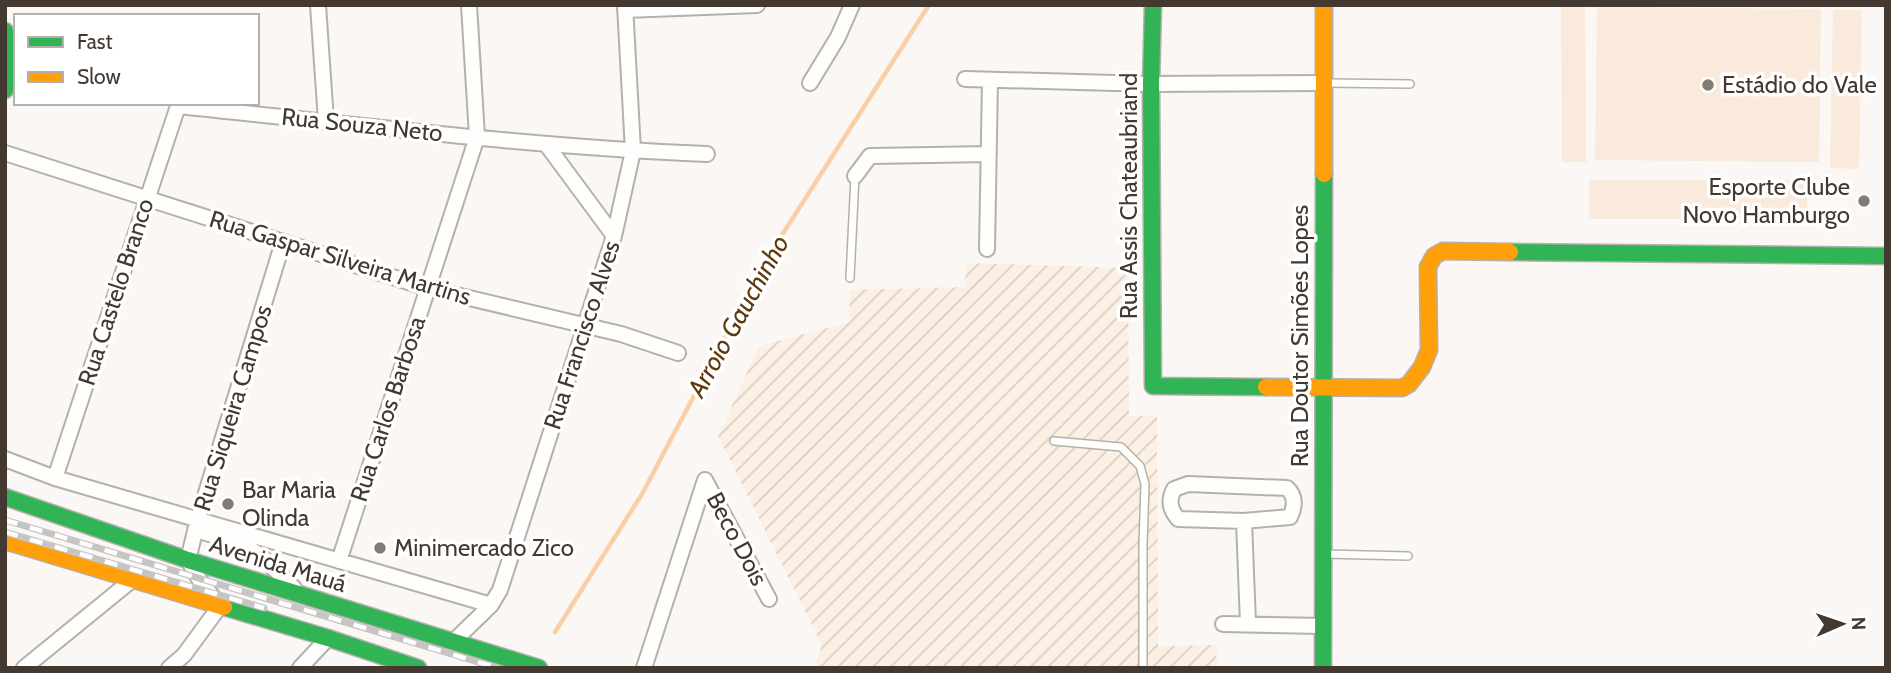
<svg xmlns="http://www.w3.org/2000/svg" width="1891" height="673" viewBox="0 0 1891 673" font-family="Cabin,sans-serif">
<style>
.industrial{fill:url(#industrial-furrows)}
.garden{fill:#f9eadc}
.lines{fill:none;stroke-linecap:round;stroke-linejoin:round}
.stream{stroke:#fbcfa6;stroke-width:4.5}
.lane-casing{stroke:#b6b0ab;stroke-width:10}
.street-casing{stroke:#b6b0ab;stroke-width:18}
.fast-casing{stroke:#b6b0ab;stroke-width:19}
.slow-casing{stroke:#b6b0ab;stroke-width:19}
.lane{stroke:#fefefd;stroke-width:7}
.street{stroke:#fefefd;stroke-width:14}
.fast{stroke:#30b455;stroke-width:16}
.slow{stroke:#ff9f0a;stroke-width:16}
.rail-casing{stroke:#c7c5c4;stroke-width:7}
.rail{stroke:#fff;stroke-width:4.5;stroke-dasharray:13;stroke-linecap:butt}
.poi-dot{fill:#837c75;stroke:#fff;stroke-width:2.5}
.labels{text-anchor:middle;stroke-width:7;stroke-linejoin:round;paint-order:stroke}
.poi-label{font-size:24px;fill:#433930;stroke:#fff;text-anchor:start}
.street-label{font-size:24px;fill:#433930;stroke:#fff}
.water-label{font-size:26px;font-style:italic;fill:#5f380c;stroke:#fff}
</style>
<defs>
<pattern id="industrial-furrows" width="10" height="10" patternUnits="userSpaceOnUse" patternTransform="scale(1.75)"><rect width="10" height="10" fill="#fcf0e5"/><path d="M-1 1l2-2M0 10L10 0M9 11l2-2" fill="none" stroke="#d9cfc5"/></pattern>
</defs>
<rect width="100%" height="100%" fill="#faf7f4"/>
<!-- industrial -->
<path class="industrial" d="M966,263L1128,268L1129,416H1157L1158,646L1216,645L1217,668H814L822,645L718,436L759,346L850,322L849,290L965,287Z"/>
<!-- garden -->
<path class="garden" d="M1585,6L1586,162H1562L1561,7Z
M1597,7L1821,9L1819,162L1595,160Z
M1833,10H1862L1859,169L1830,168Z
M1589,180H1807V219H1589Z"/>
<g class="lines">
<!-- stream -->
<path class="stream" d="M555,632L642,494L766,260L929,5"/>
<defs>
<path id="lane" d="M1327,83L1410,84
M850,278L855,176
M1054,441L1121,447L1140,466L1145,484L1143,545V668
M1324,554L1408,556"/>
<path id="street" d="M318,5L326,121
M625,10L757,5
M965,79L1151,84L1324,83
M810,83L838,37L852,5
M546,144L614,236
M5,153L427,288L621,334L678,353
M855,176L870,156L989,154
M987,249L990,80
M5,459L55,478L491,605
M55,478L178,106C354,124 530,147 707,154
M705,480L769,599
M1244,521L1290,517C1295,507 1296,496 1287,488L1188,484L1174,489C1168,501 1170,509 1178,519L1244,521L1248,624
M196,530L245,545L261,556L294,588
M339,561L477,137L469,5
M1223,624L1323,626
M454,641L491,605L500,590L614,236L633,151L625,5
M24,668L132,580
M169,668L184,655L220,606L199,579L188,560L198,519L283,242
M300,668L328,638
M644,668L705,480"/>
<path id="fast" d="M1153,5L1151,84L1153,386L1266,387
M5,31L10,74L5,90
M1510,252L1886,256
M5,497L188,560L539,668
M224,607L328,638L418,668
M1323,668L1324,174"/>
<path id="slow" d="M1324,174V5
M1266,387L1402,388L1409,384L1422,367L1429,350L1428,267L1434,256L1443,251L1510,252
M5,541L224,607"/>
</defs>
<!-- lane casing -->
<use href="#lane" class="lane-casing"/>
<!-- street casing -->
<use href="#street" class="street-casing"/>
<!-- fast casing -->
<use href="#fast" class="fast-casing"/>
<!-- slow casing -->
<use href="#slow" class="slow-casing"/>
<!-- lane -->
<use href="#lane" class="lane"/>
<!-- street -->
<use href="#street" class="street"/>
<!-- fast -->
<use href="#fast" class="fast"/>
<!-- slow -->
<use href="#slow" class="slow"/>
<defs>
<path id="rail" d="M5,520L498,668
M5,532L264,608"/>
</defs>
<!-- rail casing -->
<use href="#rail" class="rail-casing"/>
<!-- rail -->
<use href="#rail" class="rail"/>
</g>
<!-- markers -->
<g class="poi-dot">
<circle cx="1708" cy="85" r="7"/>
<circle cx="1864" cy="201" r="7"/>
<circle cx="228" cy="504" r="7"/>
<circle cx="380" cy="548" r="7"/>
</g>
<g class="labels">
<!-- poi labels -->
<g class="poi-label">
<text x="1722" y="93">Estádio do Vale</text>
<text x="1850" y="195" text-anchor="end">Esporte Clube<tspan x="1850" dy="28">Novo Hamburgo</tspan></text>
<text x="242" y="498">Bar Maria<tspan x="242" dy="28">Olinda</tspan></text>
<text x="394" y="556">Minimercado Zico</text>
</g>
<!-- street labels -->
<g class="street-label">
<text transform="translate(362 125) rotate(6)" y="8">Rua Souza Neto</text>
<text transform="translate(1129 196) rotate(-90)" y="8">Rua Assis Chateaubriand</text>
<text transform="translate(340 258) rotate(17)" y="8">Rua Gaspar Silveira Martins</text>
<text transform="translate(116 292) rotate(-72)" y="8">Rua Castelo Branco</text>
<text transform="translate(582 335) rotate(-72)" y="8">Rua Francisco Alves</text>
<text transform="translate(1300 336) rotate(-90)" y="8">Rua Doutor Simões Lopes</text>
<text transform="translate(233 408) rotate(-73)" y="8">Rua Siqueira Campos</text>
<text transform="translate(388 409) rotate(-72)" y="8">Rua Carlos Barbosa</text>
<text transform="translate(737 539) rotate(62)" y="8">Beco Dois</text>
<text transform="translate(278 564) rotate(17)" y="8">Avenida Mauá</text>
</g>
<!-- water labels -->
<g class="water-label">
<text transform="translate(738 316) rotate(-61)" y="9">Arroio Gauchinho</text>
</g>
</g>
<!-- border -->
<rect width="1891" height="673" fill="none" stroke="#433930" stroke-width="14"/>
<!-- legend -->
<rect x="14" y="14" width="245" height="91" fill="#ffffff" stroke="#b4b0ac" stroke-width="2"/>
<rect x="28" y="37" width="35" height="10" fill="#30b455" stroke="#b4b0ac" stroke-width="2"/>
<text x="77" y="49" font-size="21" fill="#433930">Fast</text>
<rect x="28" y="72" width="35" height="10" fill="#ff9f0a" stroke="#b4b0ac" stroke-width="2"/>
<text x="77" y="84" font-size="21" fill="#433930">Slow</text>
<!-- north arrow -->
<g transform="translate(1842 624) rotate(88)" stroke="#ffffff" stroke-width="5" paint-order="stroke">
<path d="M0-5L12 26L0 18L-12 26Z" fill="#433930"/>
<text y="-10" font-size="19" font-weight="bold" text-anchor="middle" fill="#433930">N</text>
</g>
</svg>
